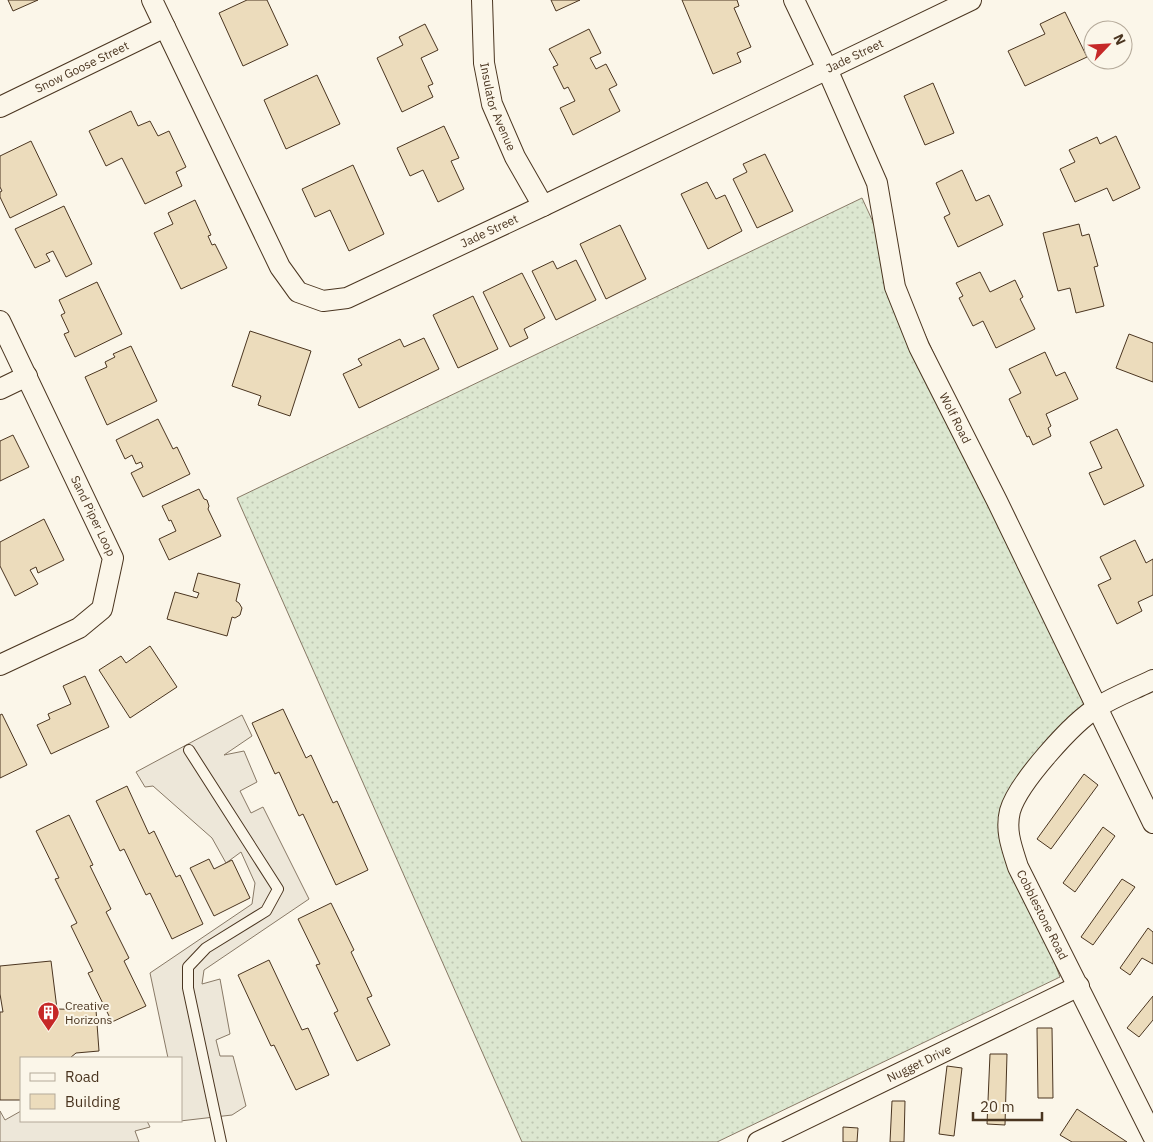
<svg xmlns="http://www.w3.org/2000/svg" width="1153" height="1142" viewBox="0 0 1153 1142" font-family="'IBM Plex Sans',sans-serif">
<style>
.grass{fill:url(#grass-dots);stroke:#887966}
.parking{fill:#ede7d9;stroke:#887966}
.building{fill:#ecdcbc;stroke:#4a3520}
.lines{fill:none;stroke-linecap:round;stroke-linejoin:round}
.service-casing{stroke:#4a3520;stroke-width:12}
.minor-casing{stroke:#4a3520;stroke-width:22}
.service{stroke:#fbf6e9;stroke-width:10}
.minor{stroke:#fbf6e9;stroke-width:20}
.labels{text-anchor:middle;stroke-width:4;stroke-linejoin:round;paint-order:stroke}
.street-label{font-size:12px;fill:#4a3520;stroke:#fbf6e9}
.poi-label{font-size:12px;fill:#4a3520;stroke:#fbf6e9;text-anchor:start}
</style>
<defs>
<pattern id="grass-dots" width="8" height="8" patternUnits="userSpaceOnUse" patternTransform="scale(1.25)"><rect width="8" height="8" fill="#dce7d0"/><path d="M2 2h.1M6 6h.1" fill="none" stroke="#bec7b2" stroke-width="1.8" stroke-linecap="round"/></pattern>
</defs>
<rect width="100%" height="100%" fill="#fbf6e9"/>
<!-- grass -->
<path class="grass" d="M862,198L1097,707L1025,781L1008,838L1060,977L717,1142H522L237,498Z"/>
<!-- parking -->
<path class="parking" d="M242,715L252,736L224,755L244,751L257,782L240,791L251,813L263,807L309,899L204,970L202,984L220,979L230,1034L216,1040L220,1056H233L246,1106L232,1115L180,1121L181,1058H168L150,973L252,904L255,883L241,852L226,863L212,838L153,786L145,787L136,772Z
M0,1111L5,1120L21,1111V1121H147L150,1127L135,1131L139,1142H0Z"/>
<!-- building -->
<path class="building" d="M8,0H38L13,11Z
M247,0H267L288,45L243,66L219,13Z
M551,0H580L556,11Z
M682,0H737L739,6L734,8L751,47L737,53L741,62L713,74Z
M1065,12L1087,57L1025,86L1008,51L1045,34L1040,24Z
M425,24L438,50L421,58L433,84L428,86L433,97L402,112L377,58L403,45L399,37Z
M589,29L601,53L590,58L596,69L606,64L617,85L609,89L620,111L573,135L560,108L575,101L568,87L564,89L553,67L558,65L549,49Z
M317,75L340,124L286,149L264,100Z
M933,83L954,133L925,145L904,96Z
M131,111L138,126L150,121L158,136L169,131L186,167L176,172L182,186L145,204L122,158L106,166L89,131Z
M444,126L459,158L451,161L464,189L438,202L423,170L410,176L397,148Z
M1116,136L1140,188L1113,201L1107,188L1075,202L1060,169L1075,162L1069,150L1097,137L1100,144Z
M31,141L57,195L10,218L0,197V192L2,191L0,187V156Z
M765,154L793,211L757,228L733,179L747,172L743,164Z
M353,165L384,234L349,251L330,210L315,217L302,189Z
M962,170L976,201L989,195L1003,225L958,247L944,217L950,214L936,183Z
M707,182L716,199L725,195L742,231L708,249L681,194Z
M195,200L211,235L208,236L212,245L215,244L227,268L181,289L154,233L173,224L168,213Z
M64,206L92,264L66,277L53,251L46,254L50,261L35,268L15,229Z
M1079,224L1082,236L1089,234L1098,266L1094,267L1104,306L1076,313L1070,288L1058,291L1043,233Z
M620,225L646,279L606,299L580,244Z
M576,260L596,300L556,320L532,271L553,261L557,269Z
M980,272L990,292L1015,280L1023,297L1020,299L1035,329L996,348L983,321L973,326L959,298L963,296L956,283Z
M522,273L545,318L524,329L528,338L510,347L483,292Z
M97,282L122,334L75,357L64,334L69,332L61,315L65,313L59,300Z
M473,296L498,349L458,368L433,315Z
M250,331L311,351L290,416L258,405L261,396L232,386Z
M1129,334L1153,343V382L1116,368Z
M424,338L439,369L359,408L343,374L362,365L358,359L400,339L404,347Z
M131,346L157,401L107,425L85,377L107,367L105,362L115,357L113,354Z
M1045,352L1056,376L1065,372L1078,399L1046,414L1051,426L1048,428L1051,436L1033,445L1029,436L1027,437L1009,399L1021,393L1009,369Z
M158,419L173,449L177,447L190,474L143,497L131,473L143,467L141,462L136,464L132,455L125,459L116,440Z
M1117,429L1144,486L1104,505L1089,473L1102,468L1090,442Z
M13,435L29,467L0,481V441Z
M199,489L204,499L207,500L209,506L208,509L221,536L169,560L159,539L176,531L171,520L169,521L162,506Z
M44,519L64,560L38,573L36,567L30,570L38,584L15,596L0,566V542Z
M1135,540L1146,563L1153,559V595L1138,602L1142,611L1117,624L1098,585L1111,579L1100,557Z
M198,573L240,584L236,601L239,603L242,608L240,615L235,618L232,617L227,636L167,619L175,592L197,598L199,593L193,591Z
M150,646L177,687L130,718L99,670L121,656L126,663Z
M85,676L109,727L51,754L37,725L50,719L48,714L71,704L63,686Z
M283,709L306,758L311,755L333,803L337,801L368,870L336,885L303,814L299,816L279,772L275,774L252,723Z
M2,714L27,765L0,778V715Z
M1084,774L1098,785L1051,849L1037,839Z
M127,786L149,834L154,831L176,877L180,875L203,924L172,939L150,893L146,895L124,849L120,851L96,801Z
M69,815L93,865L90,866L111,909L106,912L129,958L124,961L146,1006L112,1022L88,973L93,971L71,926L77,923L55,879L59,878L36,831Z
M1103,827L1115,836L1075,892L1063,883Z
M209,859L214,869L232,860L250,898L214,916L190,868Z
M1122,879L1135,887L1093,945L1081,937Z
M331,903L354,950L351,952L372,996L367,998L390,1045L357,1061L334,1013L338,1011L316,965L320,964L298,919Z
M1148,928L1153,932V964L1142,958L1130,975L1120,968Z
M269,960L302,1030L308,1028L329,1075L296,1090L274,1045L271,1046L238,975Z
M51,961L57,1009L96,1010L99,1051L76,1053L70,1058H21V1100H0V1012H3L0,994V966Z
M1153,996V1020L1139,1037L1127,1028Z
M1037,1028H1052L1053,1098H1038Z
M990,1054H1007L1005,1125L987,1124Z
M947,1066L962,1068L954,1136L939,1134Z
M892,1101H905L904,1142H890Z
M1077,1109L1127,1142H1072L1060,1135Z
M843,1127L858,1128L857,1142H843Z"/>
<g class="lines">
<defs>
<path id="service" d="M189,750L278,889L266,911L206,948L188,967V988L221,1142"/>
<g id="minor">
<path id="s1" d="M152,0L280,267L298,292L323,301L347,298L543,206L971,0"/>
<path id="s2" d="M482,0L484,63L492,104L515,157L543,206"/>
<path id="s3" d="M794,0L827,69L877,183L895,287L919,347L997,501L1153,823"/>
<path id="s4" d="M0,107L165,27"/>
<path id="s5" d="M0,321L113,558L102,609L79,628L0,665"/>
<path d="M0,389L27,376"/>
<path id="s6" d="M1153,680C1135,689 1115,696 1098,707C1073,722 1018,783 1010,811C1005,831 1012,848 1018,867L1153,1136"/>
<path id="s7" d="M758,1142L1079,986"/>
</g>
</defs>
<!-- service casing -->
<use href="#service" class="service-casing"/>
<!-- minor casing -->
<use href="#minor" class="minor-casing"/>
<!-- service -->
<use href="#service" class="service"/>
<!-- minor -->
<use href="#minor" class="minor"/>
</g>
<!-- icons -->
<defs>
<symbol id="building-pin" viewBox="-11 -11 22 30"><path d="M0 17L-7.5 6A9.5 9.5 0 1 1 7.5 6Z" fill="#c62828" stroke="#fbf6e9"/><path d="M-4-6H4V6H1V3H-1V6H-4ZM-2.5-4.3h1.7v1.8h-1.7ZM.8-4.3h1.7v1.8H.8ZM-2.5-1h1.7V.8h-1.7ZM.8-1h1.7V.8H.8Z" fill="#fff"/></symbol>
</defs>
<g fill-rule="evenodd">
<use href="#building-pin" x="36" y="1000" width="25" height="34"/>
</g>
<g class="labels">
<!-- street labels -->
<g class="street-label">
<text dy="4" stroke="none"><textPath href="#s1" startOffset="940">Jade Street</textPath></text>
<text dy="4" stroke="none"><textPath href="#s4" startOffset="91">Snow Goose Street</textPath></text>
<text dy="4" stroke="none"><textPath href="#s2" startOffset="109">Insulator Avenue</textPath></text>
<text dy="4" stroke="none"><textPath href="#s1" startOffset="535">Jade Street</textPath></text>
<text dy="4" stroke="none"><textPath href="#s3" startOffset="451">Wolf Road</textPath></text>
<text dy="4" stroke="none"><textPath href="#s5" startOffset="216">Sand Piper Loop</textPath></text>
<text dy="4" stroke="none"><textPath href="#s6" startOffset="310">Cobblestone Road</textPath></text>
<text dy="4" stroke="none"><textPath href="#s7" startOffset="179">Nugget Drive</textPath></text>
</g>
<!-- poi labels -->
<g class="poi-label">
<text x="65" y="1010">Creative<tspan x="65" dy="14">Horizons</tspan></text>
</g>
</g>
<!-- legend -->
<rect x="20" y="1057" width="162" height="65" fill="#fbf6e9" stroke="#b4a999"/>
<rect x="30" y="1073" width="25" height="8" fill="#fbf6e9" stroke="#b4a999"/>
<text x="65" y="1082" font-size="15" fill="#4a3520">Road</text>
<rect x="30" y="1094" width="25" height="15" fill="#ecdcbc" stroke="#b4a999"/>
<text x="65" y="1107" font-size="15" fill="#4a3520">Building</text>
<!-- north arrow -->
<g transform="translate(1108 45) rotate(65)"><circle r="24" fill="#fbf6e9" stroke="#b4a999"/>
<path d="M0-4L9 19L0 12L-9 19Z" fill="#c62828"/>
<text y="-8" font-size="14" font-weight="bold" text-anchor="middle" fill="#4a3520">N</text>
</g>
<!-- scale -->
<path d="M973 1112v8h69v-8" fill="none" stroke="#4a3520" stroke-width="2.5"/>
<text x="980" y="1112" font-size="15" fill="#4a3520" stroke="#fbf6e9" stroke-width="4" paint-order="stroke">20 m</text>
</svg>
